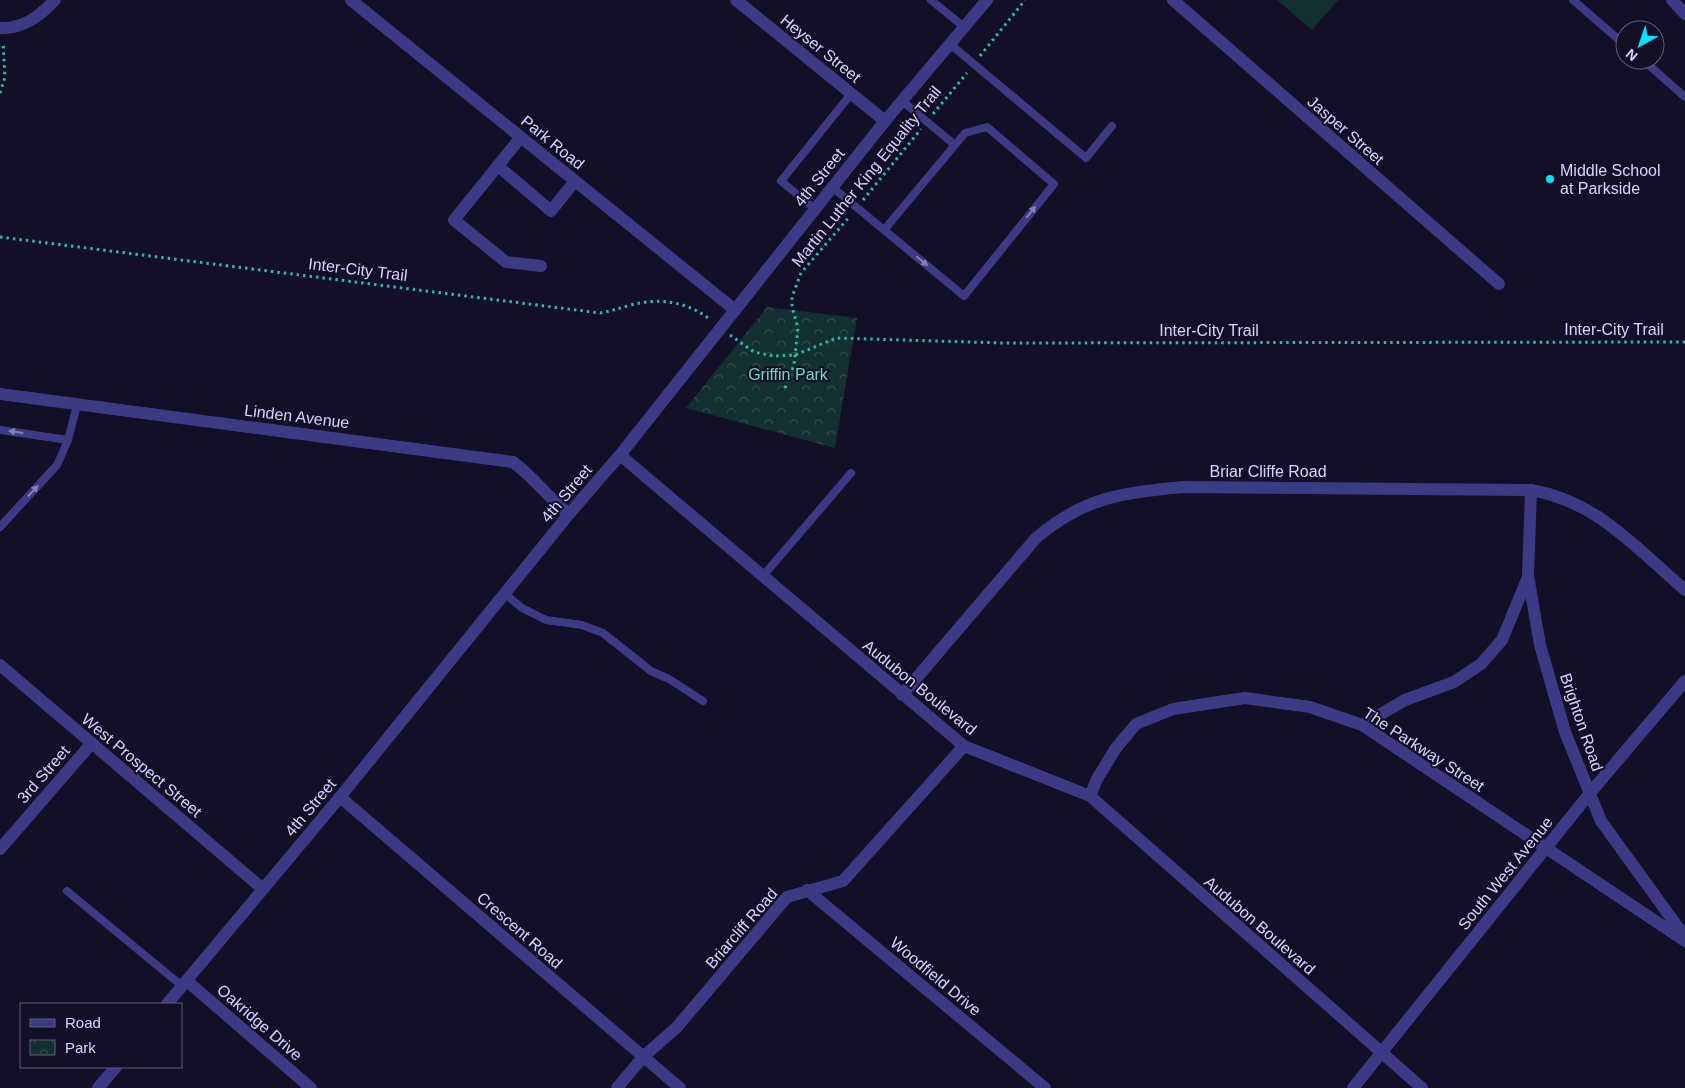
<svg xmlns="http://www.w3.org/2000/svg" width="1685" height="1088" viewBox="0 0 1685 1088" font-family="Helvetica,sans-serif">
<style>
.park{fill:url(#park-crowns)}
.garden{fill:#12302f}
.lines{fill:none;stroke-linecap:round;stroke-linejoin:round}
.path{stroke:#2fb8b0;stroke-width:3;stroke-dasharray:2.5 4;stroke-linecap:butt}
.service{stroke:#3d3a85;stroke-width:8}
.minor{stroke:#3d3a85;stroke-width:12}
.tertiary{stroke:#3d3a85;stroke-width:12}
.oneway{fill:#837fbc}
.poi-dot{fill:#00e5ff;stroke:#130f26;stroke-width:2}
.labels{text-anchor:middle;stroke-width:4;stroke-linejoin:round;paint-order:stroke}
.street-label{font-size:16px;fill:#d9d4ff;stroke:#130f26}
.poi-label{font-size:16px;fill:#d9d4ff;stroke:#130f26;text-anchor:start}
.park-label{font-size:16px;fill:#5fe0c0;stroke:#130f26}
</style>
<defs>
<pattern id="park-crowns" width="20" height="18" patternUnits="userSpaceOnUse" patternTransform="scale(1.25)"><rect width="20" height="18" fill="#12302f"/><path d="M2 6a3 3 0 1 1 6 0M12 15a3 3 0 1 1 6 0" fill="none" stroke="#344d4e"/></pattern>
</defs>
<rect width="100%" height="100%" fill="#130f26"/>
<!-- park -->
<path class="park" d="M767,307L857,318L835,448L686,408Z"/>
<!-- garden -->
<path class="garden" d="M1277,0H1338L1312,30Z"/>
<g class="lines">
<!-- path -->
<path class="path" d="M980,56L1025,0
M0,93L5,77L3,42
M933,114L967,73
M863,200L921,129
M0,237L600,313C611,311 620,308 631,305C660,297 688,302 711,320
M730,335L754,352L774,356L795,355L836,338L1003,343L1685,342
M785,388L794,365L798,328L792,307V297L801,273L850,216"/>
<!-- service -->
<path class="service" d="M931,0L964,27
M1573,0L1625,45
M950,44L1086,158L1112,126
M1643,60L1685,97
M902,101L955,145
M832,187L964,296L1054,184L987,127L965,133L884,230
M815,209L781,181L851,94
M0,430L68,440
M0,527L57,465L68,440L77,405
M763,576L851,473
M504,593L522,608L546,620L582,625L603,633L651,671L669,679L703,701
M67,891L182,986"/>
<!-- minor -->
<path class="minor" d="M351,0L735,310
M736,0L885,121
M1173,0L1499,284
M0,28C23,29 40,16 55,0
M521,137L454,220L506,262L541,266
M498,166L551,211L575,181
M0,394L513,462C534,477 548,498 569,514
M620,455L964,746L1090,796L1422,1088
M1531,490L1528,576L1540,645L1565,732L1601,821L1685,937
M902,695L1036,538C1084,497 1122,493 1183,487L1531,490C1597,501 1636,548 1685,590
M1362,725L1405,700L1454,682L1481,664L1502,640L1528,577
M1090,796L1097,779L1116,748L1136,724L1173,709L1245,698L1310,707L1362,725L1685,941
M340,797L680,1088
M0,849L92,743
M807,890L1045,1088
M187,981L311,1088
M617,1088L643,1057L677,1027L787,897L843,881L964,746"/>
<!-- tertiary -->
<path class="tertiary" d="M1672,0L1685,14
M0,665L263,889
M167,1004L340,797L569,514L620,455L885,121L987,0
M98,1088L116,1067
M1353,1088L1590,793L1685,681"/>
</g>
<!-- one-way arrows -->
<defs><path id="oneway-solid" d="M-6-.8H1V-3.2L6.5 0L1 3.2V.8H-6Z" transform="scale(1.25)"/></defs>
<g class="oneway">
<use href="#oneway-solid" transform="translate(1031 212) rotate(-51)"/>
<use href="#oneway-solid" transform="translate(922 261) rotate(39)"/>
<use href="#oneway-solid" transform="translate(16 432) rotate(-172)"/>
<use href="#oneway-solid" transform="translate(33 491) rotate(-47)"/>
</g>
<!-- markers -->
<circle class="poi-dot" cx="1550" cy="179" r="5"/>
<g class="labels">
<!-- street labels -->
<g class="street-label">
<text transform="translate(821 48) rotate(39)" y="6">Heyser Street</text>
<text transform="translate(1346 130) rotate(41)" y="6">Jasper Street</text>
<text transform="translate(553 142) rotate(39)" y="6">Park Road</text>
<text transform="translate(866 176) rotate(-51)" y="6">Martin Luther King Equality Trail</text>
<text transform="translate(819 177) rotate(-51)" y="6">4th Street</text>
<text transform="translate(358 269) rotate(7)" y="6">Inter-City Trail</text>
<text x="1614" y="335">Inter-City Trail</text>
<text x="1209" y="336">Inter-City Trail</text>
<text transform="translate(297 416) rotate(7)" y="6">Linden Avenue</text>
<text x="1268" y="477">Briar Cliffe Road</text>
<text transform="translate(566 493) rotate(-50)" y="6">4th Street</text>
<text transform="translate(920 687) rotate(39)" y="6">Audubon Boulevard</text>
<text transform="translate(1582 722) rotate(71)" y="6">Brighton Road</text>
<text transform="translate(1424 749) rotate(33)" y="6">The Parkway Street</text>
<text transform="translate(142 765) rotate(40)" y="6">West Prospect Street</text>
<text transform="translate(43 774) rotate(-49)" y="6">3rd Street</text>
<text transform="translate(310 807) rotate(-50)" y="6">4th Street</text>
<text transform="translate(1505 873) rotate(-51)" y="6">South West Avenue</text>
<text transform="translate(1260 925) rotate(41)" y="6">Audubon Boulevard</text>
<text transform="translate(741 928) rotate(-49)" y="6">Briarcliff Road</text>
<text transform="translate(520 930) rotate(41)" y="6">Crescent Road</text>
<text transform="translate(936 976) rotate(40)" y="6">Woodfield Drive</text>
<text transform="translate(260 1022) rotate(41)" y="6">Oakridge Drive</text>
</g>
<!-- poi labels -->
<g class="poi-label">
<text x="1560" y="176">Middle School<tspan x="1560" dy="18">at Parkside</tspan></text>
</g>
<!-- park labels -->
<g class="park-label">
<text x="788" y="380">Griffin Park</text>
</g>
</g>
<!-- legend -->
<rect x="20" y="1003" width="162" height="65" fill="#130f26" stroke="#625e7d"/>
<rect x="30" y="1019" width="25" height="8" fill="#3d3a85" stroke="#625e7d"/>
<text x="65" y="1028" font-size="15" fill="#d9d4ff">Road</text>
<rect x="30" y="1040" width="25" height="15" fill="url(#park-crowns)" stroke="#625e7d"/>
<text x="65" y="1053" font-size="15" fill="#d9d4ff">Park</text>
<!-- north arrow -->
<g transform="translate(1640 45) rotate(220)"><circle r="24" fill="#130f26" stroke="#625e7d"/>
<path d="M0-4L9 19L0 12L-9 19Z" fill="#00e5ff"/>
<text y="-8" font-size="14" font-weight="bold" text-anchor="middle" fill="#d9d4ff">N</text>
</g>
</svg>
